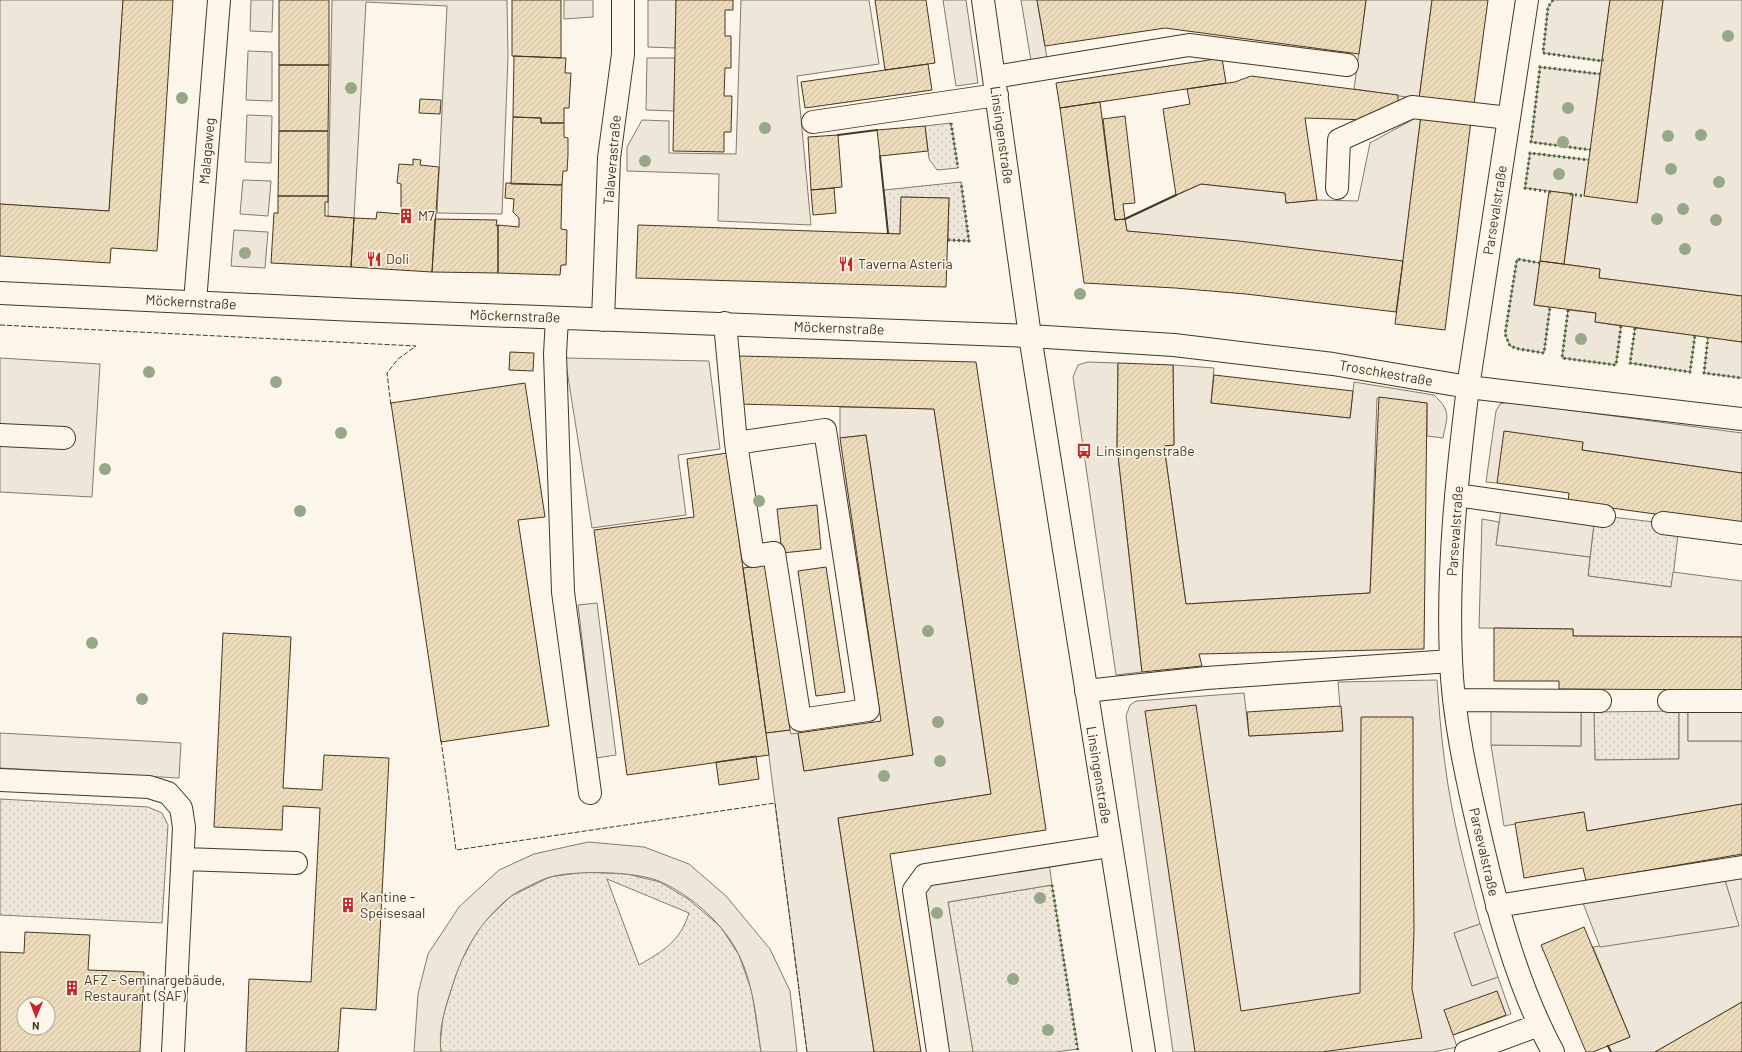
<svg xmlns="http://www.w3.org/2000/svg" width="1742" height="1052" viewBox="0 0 1742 1052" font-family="Barlow,sans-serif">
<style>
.grass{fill:url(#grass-dots);stroke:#887966;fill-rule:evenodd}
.garden{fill:#ede6d9;stroke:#887966}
.parking{fill:#ede7d9;stroke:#887966}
.building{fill:url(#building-hatch);stroke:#4a3520;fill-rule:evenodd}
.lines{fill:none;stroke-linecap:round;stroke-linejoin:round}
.minor-casing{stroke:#4a3520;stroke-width:24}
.minor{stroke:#fbf6e9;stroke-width:22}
.hedge{stroke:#436837;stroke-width:3;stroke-dasharray:2 3;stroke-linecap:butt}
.fence{stroke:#4a3520;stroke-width:1;stroke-dasharray:5 2;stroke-linecap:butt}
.wall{stroke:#4a3520;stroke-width:2}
.tree{fill:#96a887}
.labels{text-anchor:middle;stroke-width:3;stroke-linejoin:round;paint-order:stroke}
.street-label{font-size:14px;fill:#4a3520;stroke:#fbf6e9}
.poi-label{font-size:14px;fill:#4a3520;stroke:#fbf6e9;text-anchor:start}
</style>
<defs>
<pattern id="grass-dots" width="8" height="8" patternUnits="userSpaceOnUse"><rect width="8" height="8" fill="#ede6d9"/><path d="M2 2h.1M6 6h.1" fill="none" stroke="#cdc6ba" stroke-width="1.8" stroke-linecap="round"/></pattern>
<pattern id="building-hatch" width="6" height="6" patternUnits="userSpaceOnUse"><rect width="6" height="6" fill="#ecdcbc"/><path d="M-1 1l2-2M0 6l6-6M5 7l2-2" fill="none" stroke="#ccbda1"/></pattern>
</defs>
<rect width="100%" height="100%" fill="#fbf6e9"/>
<!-- grass -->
<path class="grass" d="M951,123L958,168L937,170L929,159L925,126Z
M961,182L969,241L948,240L949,198L901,197L900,234L888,233L884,190Z
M1595,515L1679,525L1672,587L1588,576Z
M1679,711V759L1595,760L1594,712Z
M0,799L148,807L162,813L168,825L162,923L0,915Z
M584,872L627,874L660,882L688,899L720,926L739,955L752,992L761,1052H441L440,1045L443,1016L458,967L480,926L511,896L550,877ZM607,879L689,913C680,942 663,951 639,965Z
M1052,885L1078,1049L1056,1052H973L948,902Z"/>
<!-- garden -->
<path class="garden" d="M0,0H123L109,211L0,204Z
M251,0H273L272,32L250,31Z
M332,0H507L508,57L502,214L437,213L447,6L366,2L354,218L328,216Z
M564,0H593V17L564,19Z
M648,0H676L675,48L648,47Z
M741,0H869L879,64L797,76L811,225L718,221L719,174L627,171V147L642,120L669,121V153L736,154Z
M1021,0H1037L1047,58L1031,61Z
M1366,0H1432L1419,99L1354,89Z
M1553,0H1610L1602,61L1543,53L1548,7Z
M1663,0H1742V296L1599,278L1600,269L1564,264L1573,194L1525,188L1530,153L1589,160L1637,203Z
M248,51L272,52V101L246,100Z
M647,58H675L674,111L646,110Z
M1540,67L1600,74L1591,150L1531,142Z
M247,115L272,116L271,163L245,162Z
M1421,115L1403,261L1127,231L1125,219L1201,184L1285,193L1286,203L1317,200L1358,201L1370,143Z
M243,180L271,181L268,216L240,214Z
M234,230L268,232L265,268L231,266Z
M1517,259L1540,263L1534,305L1550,307L1544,353L1519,349L1510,346L1505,334Z
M1568,310L1596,313L1595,322L1621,326L1616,365L1562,358Z
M1635,328L1695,335L1690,372L1630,363Z
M1708,337L1742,342V378L1704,373Z
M1088,362L1118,363L1117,446L1142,672L1116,675L1073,377L1078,365Z
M1173,365L1214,368L1211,403L1350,418L1354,382L1434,395C1452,412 1447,416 1443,438L1427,436V403L1377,398L1370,593L1186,604L1164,446L1174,445Z
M1508,402L1742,433V473L1582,450L1583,442L1497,483L1486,482L1496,411L1500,404Z
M840,407L934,409L991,794L838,818L874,1052H807L766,733L790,730L791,734L798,733L804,771L913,755L866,435L840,438Z
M1482,519L1499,522L1496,545L1590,557L1588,576L1671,587L1673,572L1742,581V637L1573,636V629L1479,628Z
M1437,680C1439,708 1441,736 1445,764C1452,819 1466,872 1480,924L1454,933L1472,986L1498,977L1511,1014L1453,1035L1457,1047L1433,1052H1173L1126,716L1130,705L1136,701L1244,693L1249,736L1342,731L1338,682Z
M1679,711H1688V741H1742V804L1587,831L1583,812L1504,826L1491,745L1581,746V712H1594L1595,760L1679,759Z
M588,842L644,847L689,864L726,896L770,949L790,991L797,1052H761C756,1019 754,986 739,955C724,924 692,896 661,882C638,871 575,870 550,877C542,879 516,892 510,897C480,921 463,951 452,987C445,1008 438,1030 441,1052H414L418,994L428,954L459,907L499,870L534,854Z
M1742,874V1002L1655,1052H1611L1608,1046L1630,1037L1593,947L1738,926L1724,877Z"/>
<!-- parking -->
<path class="parking" d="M943,0H966L978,83L956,86Z
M0,358L100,364L92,497L0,492Z
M565,358L709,361L720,449L678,455L686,515L592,528Z
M1502,502L1595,515L1590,557L1496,545Z
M597,603L616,755L596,758L578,605Z
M1491,711L1581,712V746L1491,745Z
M1688,711H1742V741H1688Z
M0,733L181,743L179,778L0,768Z
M1049,863L1052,885L948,902L973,1052H944L922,893L930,882Z
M1724,877L1739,926L1600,947L1581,898Z
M1480,924L1498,977L1472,986L1454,933Z"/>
<!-- building -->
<path class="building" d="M123,0H173L157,251L111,248L110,263L0,256V204L109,211Z
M279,0H329V65H279Z
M512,0H561V58L512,56Z
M676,0H733V10H725V36H731V68H725L724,96H732L731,132H724V152L673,151Z
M875,0H926L935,63L885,70Z
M1037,0H1366L1359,54L1165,28L1045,46Z
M1432,0H1488L1474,104L1419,99Z
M1610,0H1663L1637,203L1584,196Z
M514,56L566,58L565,73H571L569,108H564V123H541V118L513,117Z
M1222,58L1226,83L1060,108L1056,83Z
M928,64L932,90L805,108L801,82Z
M279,65H329L328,131H279Z
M1251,76L1398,95V108L1369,120L1305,118L1317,200L1286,203L1285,193L1201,184L1176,195L1163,109L1190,104L1187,89L1235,82Z
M420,99L441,100L440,114L419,113Z
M1100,102L1115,220L1125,219L1127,231L1239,241L1403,261L1396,312L1246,294L1175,288L1084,283L1060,108Z
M1421,115L1471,121L1445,330L1395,324Z
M1125,116L1135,203L1123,204L1125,219L1115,220L1103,119Z
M513,117L541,118V123H564V137L568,138V155L567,171H563L562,185L511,184Z
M925,126L928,151L880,156L877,130Z
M279,131H328V196H278Z
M838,135L842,187L811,190L808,137Z
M413,159L421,160L420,165L439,167L432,272L351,267L354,218L376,219L377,212L401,214V184L397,183L399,164L413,165Z
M506,183L562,185L561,229L567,230L566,265H561L560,275L498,273V225L519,227V218L513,212L514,199L505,198Z
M834,188L836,213L813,215L811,190Z
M1549,191L1573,194L1564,264L1540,261Z
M278,196H328V202H325V216L354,218L351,267L271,263L274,213H278Z
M901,197L949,198L946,287L636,278L638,225L900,234Z
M435,219L497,220L496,226L498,225V273L432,272Z
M1540,261L1600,269L1599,278L1742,296V342L1595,322L1596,313L1534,305Z
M510,352L534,353L533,371L509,370Z
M739,356L976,362L1046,830L890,854L921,1052H874L838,818L991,794L934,409L738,404Z
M1118,363L1173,365L1174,445L1164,446L1186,604L1370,593L1379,397L1427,403L1424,649L1199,654L1202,666L1142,672L1117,446Z
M1214,375L1353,391L1350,418L1211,403Z
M525,383L545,517L518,520L549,726L441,742L391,403Z
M1504,431L1583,442L1582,450L1742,473V526L1568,502L1569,493L1497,483Z
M866,435L913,755L804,771L798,733L881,721L840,438Z
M727,453L769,755L627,775L594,530L694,517L687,459Z
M817,505L821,549L782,553L777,509Z
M768,565L790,730L766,733L743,568Z
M826,567L845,692L816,696L798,571Z
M1494,628L1573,629V636L1742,637V690L1559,689V681H1494Z
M223,633L291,637L283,788L322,790L324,755L389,758L376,1010L341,1008L338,1052H246L249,979L311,982L320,808L283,806L282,830L214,827Z
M1196,705L1241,1011L1360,993L1361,717H1413V806L1414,930L1412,989L1422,1038L1322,1052H1195L1145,711Z
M1341,706L1343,731L1249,736L1247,712Z
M756,756L759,779L719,785L716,762Z
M1742,804V854L1586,881L1583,868L1524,878L1515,823L1584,812L1587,831Z
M1584,927L1630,1037L1593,1052H1586L1541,945Z
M25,932L90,935L88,970L144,972L140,1052H0V952L24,953ZM24,1004H48V1028H24Z
M1497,991L1506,1015L1453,1035L1444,1010Z
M1742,1002V1052H1655Z"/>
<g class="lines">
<defs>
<path id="minor" d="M983,0L1030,336L1144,1052
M1527,0L1468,387C1457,477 1447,569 1451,660C1453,717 1467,780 1480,835C1497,909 1517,985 1553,1052
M994,77L1189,45L1347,65
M813,122L997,95
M1337,188L1339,140L1412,107L1509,118
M0,293L356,310L1030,336L1174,345L1333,364L1468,387L1742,419
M195,302L219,0
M557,318L555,354L563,592L590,793
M603,320L609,158L623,54V0
M725,323L736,443L753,556L774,553L800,720L868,710L825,430L736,443
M0,435L64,438
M1456,495L1604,516
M1663,523L1742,533
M1086,691L1206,678L1451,661
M1455,700L1600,701
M1669,701H1742
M0,780L149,787L168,793L181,808L184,827L173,1052
M183,859L296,863
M1497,906L1742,867
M938,1052L914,890L925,875L1110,846
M1466,1052L1539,1025"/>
</defs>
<!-- minor casing -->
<use href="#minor" class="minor-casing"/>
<!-- minor -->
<use href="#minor" class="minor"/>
<!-- hedge -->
<path class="hedge" d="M1553,0L1548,7L1543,53L1602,61L1603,59
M951,123L958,168
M1591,150L1531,142L1540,67L1600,74
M1551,192L1525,188L1530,153L1589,160
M1570,194L1584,196
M948,240L969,241L961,182
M1540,263L1517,259L1505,334L1510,346L1519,349L1544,353L1550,307
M1568,310L1562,358L1616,365L1621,326
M1635,328L1630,363L1690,372L1695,335
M1708,337L1704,373L1742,378
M1052,885L1078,1052"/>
<!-- fence -->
<path class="fence" d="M0,325L416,346L398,359L387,373L391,406
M441,740L456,850L775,803L807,1052"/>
<!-- wall -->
<path class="wall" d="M838,135L877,130
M880,156L888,233
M1125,219L1176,195
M1608,1046L1611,1052"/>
</g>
<!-- trees -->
<g class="tree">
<circle cx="1728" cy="36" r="6"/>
<circle cx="351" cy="88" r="6"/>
<circle cx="182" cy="98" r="6"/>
<circle cx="1568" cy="108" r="6"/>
<circle cx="765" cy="128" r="6"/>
<circle cx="1701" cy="135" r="6"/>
<circle cx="1668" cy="136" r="6"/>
<circle cx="1563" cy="142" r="6"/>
<circle cx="645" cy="161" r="6"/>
<circle cx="1671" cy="169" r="6"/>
<circle cx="1559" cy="174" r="6"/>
<circle cx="1719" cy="182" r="6"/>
<circle cx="1683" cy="209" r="6"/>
<circle cx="1657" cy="219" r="6"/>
<circle cx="1716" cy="220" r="6"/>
<circle cx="1685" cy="249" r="6"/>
<circle cx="245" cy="253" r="6"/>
<circle cx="1080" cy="294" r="6"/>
<circle cx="1581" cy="339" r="6"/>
<circle cx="149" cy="372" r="6"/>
<circle cx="276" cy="382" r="6"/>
<circle cx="341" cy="433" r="6"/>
<circle cx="105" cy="469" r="6"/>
<circle cx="759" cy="501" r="6"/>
<circle cx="300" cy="511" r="6"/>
<circle cx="928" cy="631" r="6"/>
<circle cx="92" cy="643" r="6"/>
<circle cx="142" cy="699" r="6"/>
<circle cx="938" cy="722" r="6"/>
<circle cx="940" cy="761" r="6"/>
<circle cx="884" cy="776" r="6"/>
<circle cx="1040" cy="898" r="6"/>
<circle cx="937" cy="913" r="6"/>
<circle cx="1013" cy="979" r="6"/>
<circle cx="1048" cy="1030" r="6"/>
</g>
<!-- icons -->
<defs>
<symbol id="building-bare" viewBox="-9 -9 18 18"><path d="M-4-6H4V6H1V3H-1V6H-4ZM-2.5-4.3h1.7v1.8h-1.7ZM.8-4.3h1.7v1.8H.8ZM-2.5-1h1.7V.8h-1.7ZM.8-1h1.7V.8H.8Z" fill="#c62828" stroke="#fbf6e9" stroke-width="2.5" paint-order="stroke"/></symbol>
<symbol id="restaurant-bare" viewBox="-9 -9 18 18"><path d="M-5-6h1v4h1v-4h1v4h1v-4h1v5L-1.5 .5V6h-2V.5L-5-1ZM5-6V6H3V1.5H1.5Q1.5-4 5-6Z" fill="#c62828" stroke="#fbf6e9" stroke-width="2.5" paint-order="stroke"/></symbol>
<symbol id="bus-bare" viewBox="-9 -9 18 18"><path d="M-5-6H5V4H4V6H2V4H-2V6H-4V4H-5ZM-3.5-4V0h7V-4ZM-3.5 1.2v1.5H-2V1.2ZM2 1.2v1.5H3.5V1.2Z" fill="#c62828" stroke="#fbf6e9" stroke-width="2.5" paint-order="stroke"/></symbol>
</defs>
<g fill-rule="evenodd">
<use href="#building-bare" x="395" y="205" width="22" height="22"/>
<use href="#restaurant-bare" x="363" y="248" width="22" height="22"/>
<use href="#restaurant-bare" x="835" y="253" width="22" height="22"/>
<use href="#bus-bare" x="1073" y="440" width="22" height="22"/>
<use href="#building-bare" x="337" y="894" width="22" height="22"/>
<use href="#building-bare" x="61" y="977" width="22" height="22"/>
</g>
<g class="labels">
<!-- street labels -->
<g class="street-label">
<text transform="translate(1002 135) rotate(82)" y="5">Linsingenstraße</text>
<text transform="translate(207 151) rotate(-85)" y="5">Malagaweg</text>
<text transform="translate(612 160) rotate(-85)" y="5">Talaverastraße</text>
<text transform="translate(1495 210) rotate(-81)" y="5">Parsevalstraße</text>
<text transform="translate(191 302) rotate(3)" y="5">Möckernstraße</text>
<text transform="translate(515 316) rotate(2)" y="5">Möckernstraße</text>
<text transform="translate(839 328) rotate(2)" y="5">Möckernstraße</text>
<text transform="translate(1386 373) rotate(10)" y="5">Troschkestraße</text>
<text transform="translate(1455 531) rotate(-86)" y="5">Parsevalstraße</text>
<text transform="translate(1099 775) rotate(81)" y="5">Linsingenstraße</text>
<text transform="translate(1484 852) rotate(77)" y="5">Parsevalstraße</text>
</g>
<!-- poi labels -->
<g class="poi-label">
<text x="418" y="221">M7</text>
<text x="386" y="264">Doli</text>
<text x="858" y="269">Taverna Asteria</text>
<text x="1096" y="456">Linsingenstraße</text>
<text x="360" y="902">Kantine -<tspan x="360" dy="16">Speisesaal</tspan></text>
<text x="84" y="985">AFZ - Seminargebäude,<tspan x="84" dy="16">Restaurant (SAF)</tspan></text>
</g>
</g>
<!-- north arrow -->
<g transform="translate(36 1016) rotate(181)"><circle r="19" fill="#fbf6e9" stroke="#b4a999"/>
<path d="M0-3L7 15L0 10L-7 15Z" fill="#c62828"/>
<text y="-6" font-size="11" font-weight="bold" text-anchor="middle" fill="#4a3520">N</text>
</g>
</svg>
